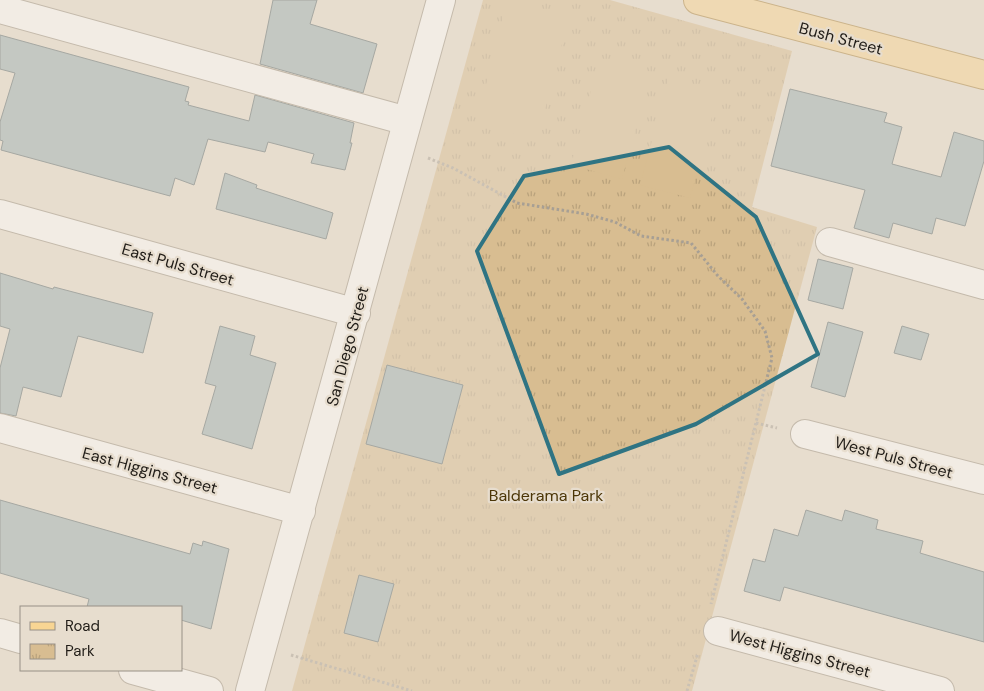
<svg xmlns="http://www.w3.org/2000/svg" width="984" height="691" viewBox="0 0 984 691" font-family="'DM Sans',sans-serif">
<style>
.park{fill:url(#park-tufts)}
.pitch{fill:#d8bd91}
.building{fill:#9aafb3;stroke:#56686d}
.lines{fill:none;stroke-linecap:round;stroke-linejoin:round}
.minor-casing{stroke:#9a9182;stroke-width:30}
.major-casing{stroke:#a98239;stroke-width:30}
.path{stroke:#a79f94;stroke-width:3;stroke-dasharray:2.5 2.5;stroke-linecap:butt}
.minor{stroke:#fff;stroke-width:28}
.major{stroke:#f8d593;stroke-width:28}
.marked{fill:none;stroke:#2f7483;stroke-width:4;stroke-linejoin:round}
.labels{text-anchor:middle;stroke-width:4.5;stroke-linejoin:round;paint-order:stroke}
.street-label{font-size:16px;fill:#201c17;stroke:#e7ddce}
.park-label{font-size:16px;fill:#4c3607;stroke:#e7ddce}
</style>
<defs>
<pattern id="park-tufts" width="24" height="20" patternUnits="userSpaceOnUse" patternTransform="scale(1.25)"><rect width="24" height="20" fill="#d8bd91"/><path d="M3 7l-1-3M5 7V3M7 7l1-3M15 17l-1-3M17 17v-4M19 17l1-3" fill="none" stroke="#b9a27c"/></pattern>
</defs>
<rect width="100%" height="100%" fill="#e7ddce"/>
<!-- park -->
<path class="park" d="M483,0H610L792,51L752,207L817,227L692,691H292Z"/>
<!-- pitch -->
<path class="pitch" d="M508,0L569,17L537,140L476,124Z
M600,58L651,72L622,179L571,165Z
M669,78L719,91L690,198L640,185Z"/>
<!-- building -->
<path class="building" d="M273,0H317L310,24L377,44L363,93L260,64Z
M0,35L189,87L185,101L189,102L188,105L249,121L255,95L354,123L350,143H352L345,170L311,163L314,154L268,142L265,152L208,139L194,185L175,178L170,196L1,150L3,141L0,140V122L15,73L0,69Z
M790,89L887,113L884,122L902,127L892,164L941,177L954,132L984,141V161L965,226L936,218L932,234L893,223L889,238L854,228L865,190L771,166Z
M225,173L257,185L256,188L333,213L326,239L216,209Z
M818,259L853,268L843,309L808,300Z
M0,273L53,289L54,287L153,313L143,353L78,336L61,397L23,387L16,416L0,413V368L10,329L0,326Z
M828,322L863,332L845,397L811,387Z
M220,326L255,336L250,355L276,363L252,449L202,434L216,386L205,383Z
M902,326L929,334L921,360L894,353Z
M387,365L463,385L442,464L366,444Z
M0,500L190,554L193,543L202,546L203,541L229,549L211,629L181,620V607H87L89,599L0,573Z
M806,510L842,521L845,510L878,520L876,529L923,541L920,553L984,572V642L784,587L780,601L744,591L753,559L765,562L774,529L798,536Z
M359,575L394,584L378,642L344,633Z"/>
<g class="lines">
<defs>
<path id="minor" d="M0,9L407,121
M0,214L356,313
M830,242L984,285
M0,428L301,511
M805,434L984,480
M718,631L940,691
M0,633L21,639
M133,670L209,691
M250,691L441,0"/>
<path id="major" d="M698,0L984,75"/>
</defs>
<!-- minor casing -->
<use href="#minor" class="minor-casing"/>
<!-- major casing -->
<use href="#major" class="major-casing"/>
<!-- path -->
<path class="path" d="M428,158L453,168L517,203L586,214L615,222L641,236L691,243L718,276L742,299L765,331L772,358L711,604
M756,423L777,428
M291,655L412,691
M687,691L698,653"/>
<!-- minor -->
<use href="#minor" class="minor"/>
<!-- major -->
<use href="#major" class="major"/>
</g>
<!-- marked area -->
<path d="M0 0H984V691H0ZM669,147L756,217L818,354L696,424L559,474L477,251L524,176Z" fill="#e7ddce" fill-opacity=".55" fill-rule="evenodd"/>
<path class="marked" d="M669,147L756,217L818,354L696,424L559,474L477,251L524,176Z"/>
<g class="labels">
<!-- street labels -->
<g class="street-label">
<text transform="translate(841 38) rotate(15)" y="6">Bush Street</text>
<text transform="translate(178 264) rotate(16)" y="6">East Puls Street</text>
<text transform="translate(347 346) rotate(-75)" y="6">San Diego Street</text>
<text transform="translate(894 457) rotate(15)" y="6">West Puls Street</text>
<text transform="translate(150 470) rotate(15)" y="6">East Higgins Street</text>
<text transform="translate(800 653) rotate(15)" y="6">West Higgins Street</text>
</g>
<!-- park labels -->
<g class="park-label">
<text x="546" y="501">Balderama Park</text>
</g>
</g>
<!-- legend -->
<rect x="20" y="606" width="162" height="65" fill="#e7ddce" stroke="#979085"/>
<rect x="30" y="622" width="25" height="8" fill="#f8d593" stroke="#979085"/>
<text x="65" y="631" font-size="15" fill="#201c17">Road</text>
<rect x="30" y="644" width="25" height="15" fill="url(#park-tufts)" stroke="#979085"/>
<text x="65" y="656" font-size="15" fill="#201c17">Park</text>
</svg>
